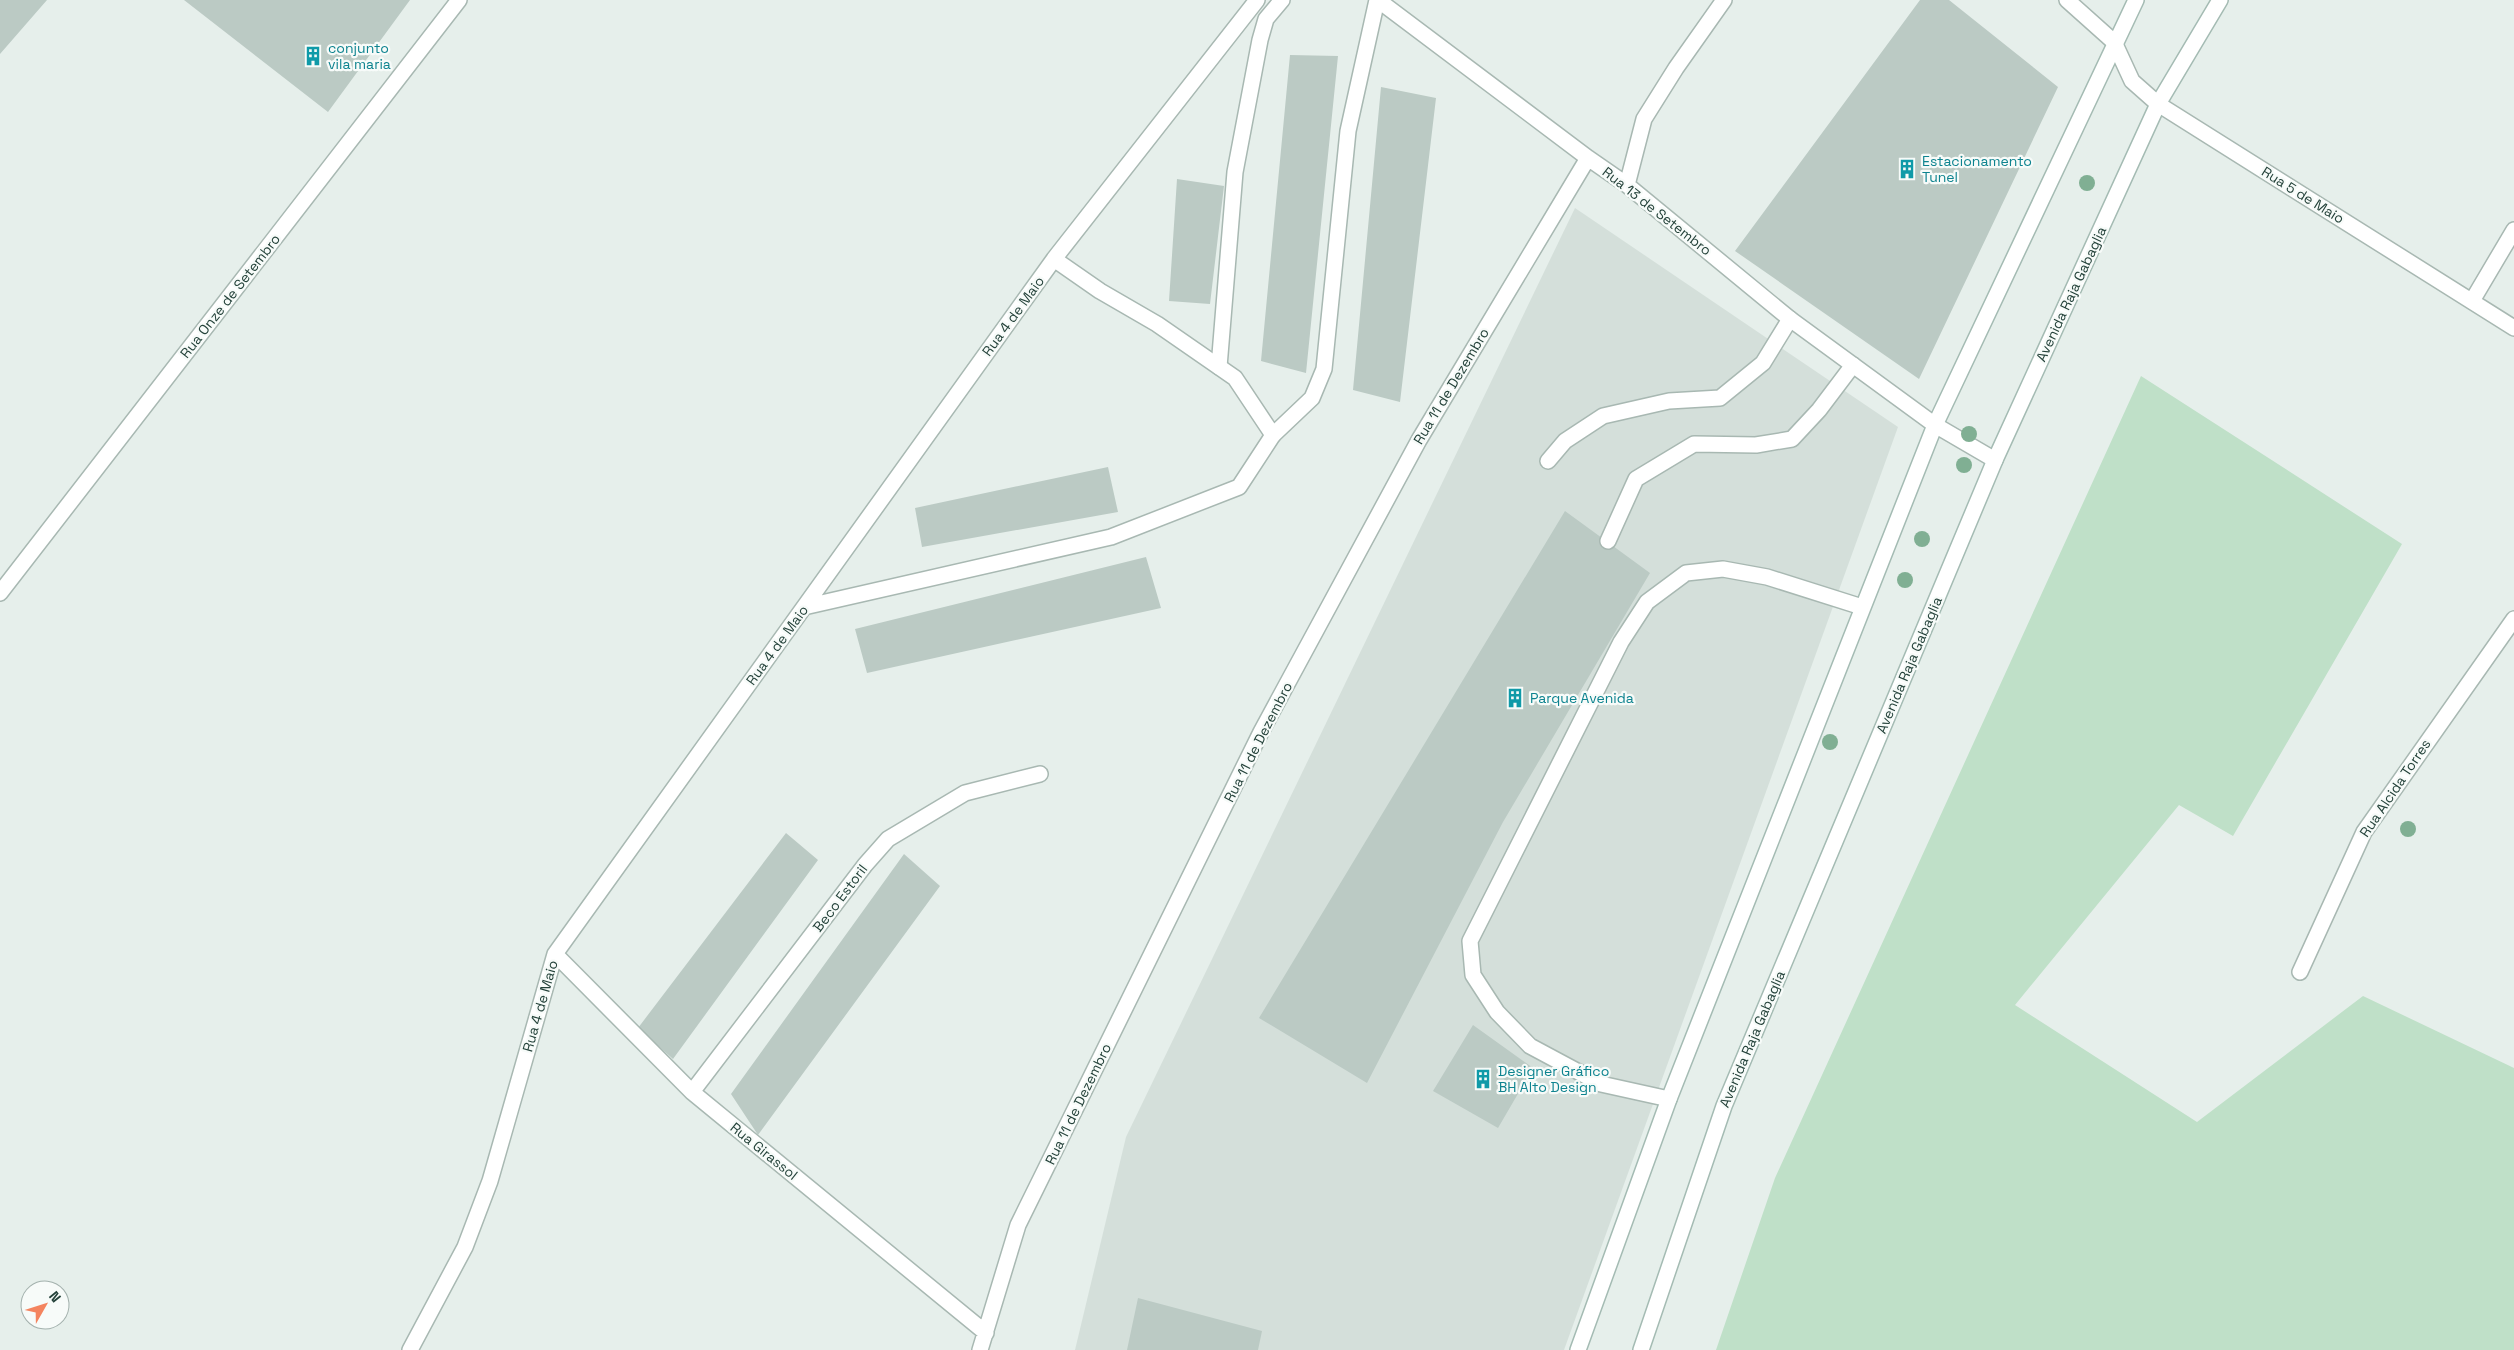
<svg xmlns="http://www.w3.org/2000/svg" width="2514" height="1350" viewBox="0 0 2514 1350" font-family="'Space Grotesk',sans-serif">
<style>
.built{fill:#d4dfda}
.green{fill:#bfe0c8}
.building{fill:#bbcac4}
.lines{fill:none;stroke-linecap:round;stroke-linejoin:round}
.service-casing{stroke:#a8b8b2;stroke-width:18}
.minor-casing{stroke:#a8b8b2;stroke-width:18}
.tertiary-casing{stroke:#a8b8b2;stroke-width:18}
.secondary-casing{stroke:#a4bbb3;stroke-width:18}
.service{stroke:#fff;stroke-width:15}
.minor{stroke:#fff;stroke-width:15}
.tertiary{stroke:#fff;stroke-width:15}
.secondary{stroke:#fff;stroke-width:15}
.tree{fill:#80af93}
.labels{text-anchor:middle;stroke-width:4.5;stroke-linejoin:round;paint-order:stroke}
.culture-label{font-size:14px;fill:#0d838f;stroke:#f7fbf9;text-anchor:start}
.street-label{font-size:14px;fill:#24423a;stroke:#f7fbf9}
</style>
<rect width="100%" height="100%" fill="#e6efeb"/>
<!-- built -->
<path class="built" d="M1575,208L1898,427L1564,1350H1075L1126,1137Z"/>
<!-- green -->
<path class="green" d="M2141,376L2402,544L2233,836L2179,805L2015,1005L2197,1122L2363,996L2514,1068V1350H1716L1775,1178Z"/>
<!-- building -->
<path class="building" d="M0,0H47L0,54Z
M184,0H410L328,112Z
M1920,0H1949L2058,87L1919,379L1735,251Z
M1290,55L1338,56L1306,373L1261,361Z
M1381,87L1436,98L1400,402L1353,390Z
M1177,179L1224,186L1210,304L1169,301Z
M1108,467L1118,512L922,547L915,508Z
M1565,511L1650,573L1503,822L1367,1083L1259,1018Z
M1146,557L1161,608L867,673L855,629Z
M786,833L818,860L673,1059L638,1028Z
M904,854L940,886L758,1135L731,1094Z
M1473,1025L1533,1068L1498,1128L1433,1091Z
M1138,1298L1262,1331L1258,1350H1127Z"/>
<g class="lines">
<defs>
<path id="service" d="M1219,367L1235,172L1260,40L1266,19L1282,0
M1273,435L1312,398L1324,369L1348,131L1377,0
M1548,461L1565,441L1603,416L1669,401L1720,398L1763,363L1790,319
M1608,541L1636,479L1694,444L1756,445L1792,439L1819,410L1853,365
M1669,1099L1601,1084L1530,1046L1497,1012L1473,975L1470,941L1621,642L1647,602L1686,573L1723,569L1767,577L1862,607"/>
<path id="minor" d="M1378,0L1588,158L1627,185L1790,319L1935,425L1995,460
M2067,0L2114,42
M1627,185L1644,119L1676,68L1724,0
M2472,301L2514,230
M0,593L459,0
M804,607L1111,537L1239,487L1273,435L1235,378L1157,324L1100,291L1054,259
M555,954L692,1092L986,1333
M2300,972L2364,832L2514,619
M692,1092L865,865L888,839L965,793L1040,774
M410,1350L465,1247L490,1181L555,954L1054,259L1257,0
M980,1350L1018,1225L1261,732L1419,440L1588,158"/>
<path id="tertiary" d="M2114,42L2132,81L2158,104L2514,328"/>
<path id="secondary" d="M1578,1350L1669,1099L1935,425L2136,0
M1641,1350L1724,1106L1995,460L2158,104L2220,0"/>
</defs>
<!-- service casing -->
<use href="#service" class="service-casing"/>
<!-- minor casing -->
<use href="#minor" class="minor-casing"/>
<!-- tertiary casing -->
<use href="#tertiary" class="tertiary-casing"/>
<!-- secondary casing -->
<use href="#secondary" class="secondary-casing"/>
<!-- service -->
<use href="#service" class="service"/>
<!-- minor -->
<use href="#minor" class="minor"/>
<!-- tertiary -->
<use href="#tertiary" class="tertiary"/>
<!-- secondary -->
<use href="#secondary" class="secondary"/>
</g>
<!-- trees -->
<g class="tree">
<circle cx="2087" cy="183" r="8"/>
<circle cx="1969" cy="434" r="8"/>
<circle cx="1964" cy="465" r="8"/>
<circle cx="1922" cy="539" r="8"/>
<circle cx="1905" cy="580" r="8"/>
<circle cx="1830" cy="742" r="8"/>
<circle cx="2408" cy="829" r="8"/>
</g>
<!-- icons -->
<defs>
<symbol id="building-bare" viewBox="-9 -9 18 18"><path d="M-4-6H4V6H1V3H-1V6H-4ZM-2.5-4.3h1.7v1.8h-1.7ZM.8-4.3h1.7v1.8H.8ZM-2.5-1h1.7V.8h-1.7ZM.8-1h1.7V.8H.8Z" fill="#0f9aa8" stroke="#f7fbf9" stroke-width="2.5" paint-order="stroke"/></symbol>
</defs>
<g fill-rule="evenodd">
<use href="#building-bare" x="299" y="42" width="28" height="28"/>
<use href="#building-bare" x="1893" y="155" width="28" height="28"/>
<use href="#building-bare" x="1501" y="684" width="28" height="28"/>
<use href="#building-bare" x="1469" y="1065" width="28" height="28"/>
</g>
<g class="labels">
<!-- culture labels -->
<g class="culture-label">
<text x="328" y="53">conjunto<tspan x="328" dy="16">vila maria</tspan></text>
<text x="1922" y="166">Estacionamento<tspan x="1922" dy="16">Tunel</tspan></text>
<text x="1530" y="703">Parque Avenida</text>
<text x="1498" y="1076">Designer Gráfico<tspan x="1498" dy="16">BH Alto Design</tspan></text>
</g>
<!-- street labels -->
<g class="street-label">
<text transform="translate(2303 195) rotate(32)" y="5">Rua 5 de Maio</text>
<text transform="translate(1657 211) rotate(38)" y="5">Rua 13 de Setembro</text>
<text transform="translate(2071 294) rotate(-65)" y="5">Avenida Raja Gabaglia</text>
<text transform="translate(230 296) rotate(-52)" y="5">Rua Onze de Setembro</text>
<text transform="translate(1013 316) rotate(-54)" y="5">Rua 4 de Maio</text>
<text transform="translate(1451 386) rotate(-59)" y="5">Rua 11 de Dezembro</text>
<text transform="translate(777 645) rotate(-54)" y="5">Rua 4 de Maio</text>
<text transform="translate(1909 665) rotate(-67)" y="5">Avenida Raja Gabaglia</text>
<text transform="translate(1258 742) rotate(-63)" y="5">Rua 11 de Dezembro</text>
<text transform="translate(2395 788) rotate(-56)" y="5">Rua Alcida Torres</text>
<text transform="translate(840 898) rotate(-53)" y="5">Beco Estoril</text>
<text transform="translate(540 1006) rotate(-74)" y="5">Rua 4 de Maio</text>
<text transform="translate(1752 1039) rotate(-67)" y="5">Avenida Raja Gabaglia</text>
<text transform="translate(1078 1104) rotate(-64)" y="5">Rua 11 de Dezembro</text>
<text transform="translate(764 1151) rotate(39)" y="5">Rua Girassol</text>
</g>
</g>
<!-- north arrow -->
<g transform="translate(45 1305) rotate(51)"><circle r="24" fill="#f7fbf9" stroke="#a3b1ad"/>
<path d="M0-4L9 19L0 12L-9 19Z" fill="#f4845f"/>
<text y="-8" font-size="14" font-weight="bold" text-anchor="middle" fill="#24423a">N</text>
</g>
</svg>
